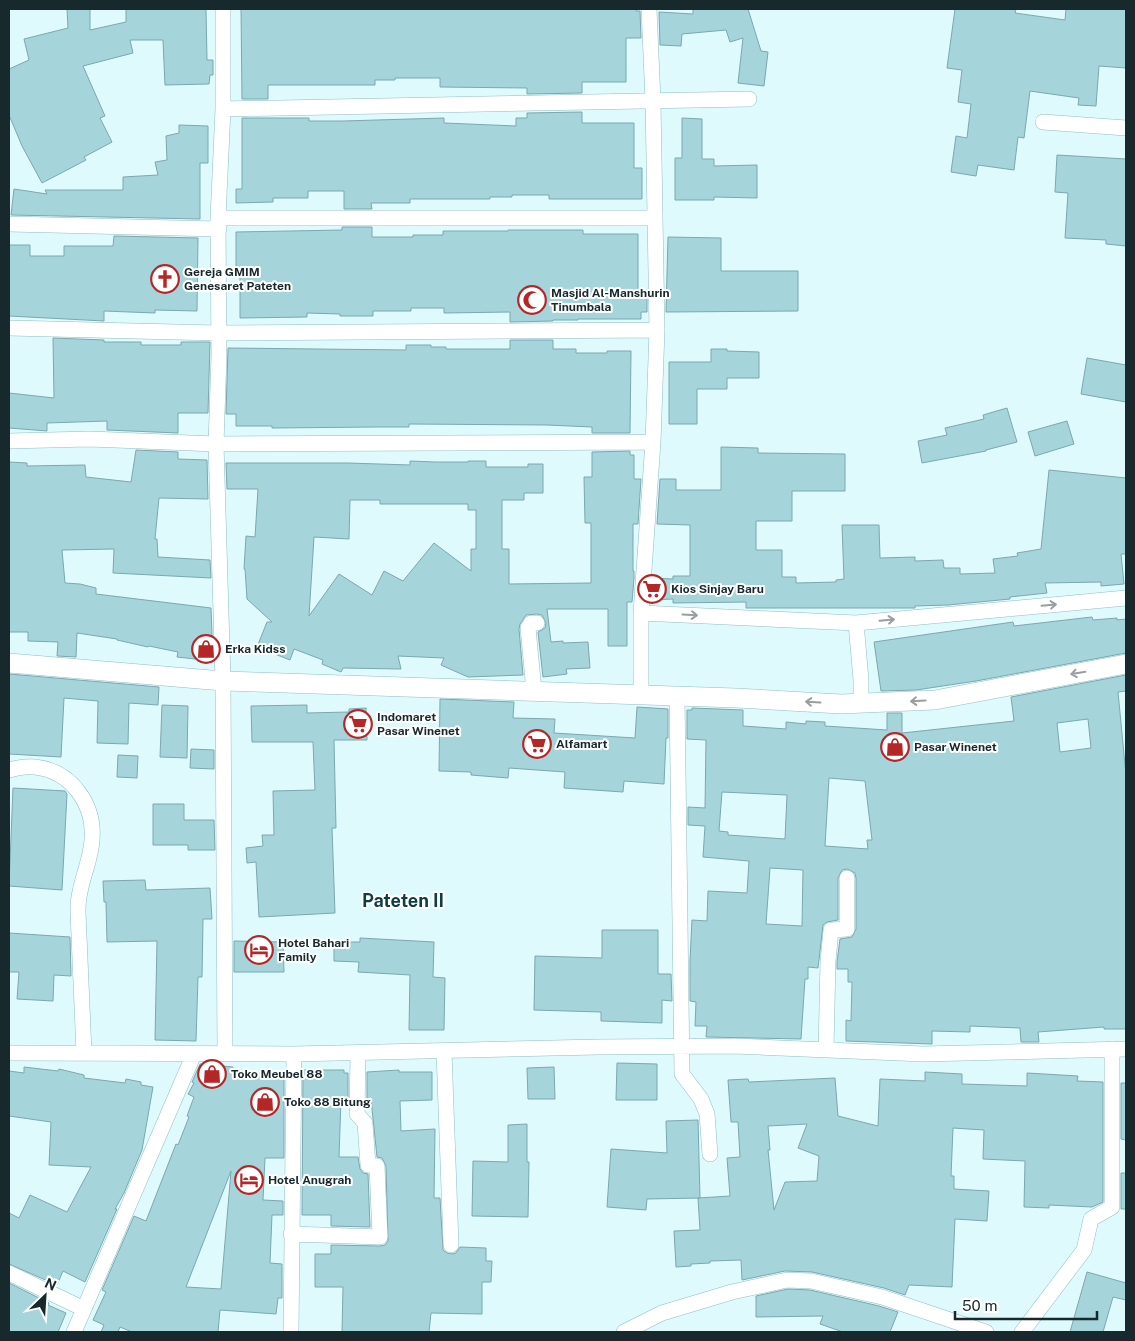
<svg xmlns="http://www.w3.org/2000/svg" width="1135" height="1341" viewBox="0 0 1135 1341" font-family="'Public Sans',sans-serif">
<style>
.building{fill:#a5d4da;stroke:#7ba8ae;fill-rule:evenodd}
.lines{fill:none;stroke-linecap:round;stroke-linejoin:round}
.minor-casing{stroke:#90bec4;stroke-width:16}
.tertiary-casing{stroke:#90bec4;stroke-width:20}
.minor{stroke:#fff;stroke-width:15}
.tertiary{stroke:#fff;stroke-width:19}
.oneway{stroke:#979fa0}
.labels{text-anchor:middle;stroke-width:4;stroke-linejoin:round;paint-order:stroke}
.poi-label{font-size:12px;font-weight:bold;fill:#17292c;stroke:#fff;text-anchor:start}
.district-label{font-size:18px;font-weight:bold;fill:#0e3d43;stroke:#fff}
</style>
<rect width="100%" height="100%" fill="#defafd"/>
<!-- building -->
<path class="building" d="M67,9H90V30L126,22V9H206L207,60H213V75H210L209,84L165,85L163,40H130L133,53L83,66L105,116L100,118L112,142L84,157L86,160L42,183L22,146L9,115V69L29,60L24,39L68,28Z
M241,9H636V11H640L641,38H626V82H582V93L527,94V88L440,87V78H395V80H375V85H268V99H242Z
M693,9H748L761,51L768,52L764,86L738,83L743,38L730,42L726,30L682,34L681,46L660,45L659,12L693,14Z
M955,9H1016L1015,13L1065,20L1066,9H1126V68L1099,66L1096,106L1078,105L1079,98L1030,91L1024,138L1018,137L1014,170L978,165L976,176L951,172L956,136L967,138L971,104L958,102L962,70L947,68Z
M582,112V123H634V168H642V199H549V195H512V197H490V199H410V203H371L372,209H344V191H308V198H273V202L236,203V189H242V118H309V121H343L444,118V123L516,126V118H527V113Z
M682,118L702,119V159H714V166L757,165V198L714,197V200H675V158H682Z
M179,125L208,126V163H200V219L11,215L14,189L47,194L45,190H123V177L158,175L155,162L167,160L166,136L179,133Z
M1057,155L1126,159V246L1106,244V240L1065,238L1068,193L1055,192Z
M342,227H372V237H413V235H443V231H508V230H583V234H638V290H647V312H641V319H578V320H553V321L510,322V312L444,313V308H411V311H373V316H340V314L307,313V317L240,318V274H236V232L342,230Z
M114,236L198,238L197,311L155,310V313L104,311V321L9,316V245H30V256H64V246H113Z
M668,237L721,238V271H798V311L666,312Z
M53,338L104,340V342H141V345H181V342H210L208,413H178V433L107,430V421L47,423V431L9,428V393L54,398Z
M510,340H553V349H576V353H607V351H631L630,433H592V427L547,425L409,424V427H376L272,428V426H236V414H226L228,348L406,350V345H431V347H446V349H510Z
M711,349H727V351L759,352V378H727V389H697V424H669V362H711Z
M1087,358L1126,365V402L1081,394Z
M1007,408L1017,442L986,450V451L922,463L918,441L947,435L945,428L984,419L983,415Z
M1067,421L1074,444L1035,456L1028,432Z
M721,447L758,448V453L845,454V491H792V521H756V550H782V577H796V583L836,582V580L844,579L842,525H879L880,558L915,557V561L943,560L944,568H960V574L995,573L993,559L1018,556L1017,553L1041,549L1049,470L1126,478V554H1121L1124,584L1101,586V582L1045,583L1047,593L1010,597V599L948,605L915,606V608H746V602L673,603V599L651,600L653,578L673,579V576H690V525L657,524L660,479H676V490H721Z
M136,450L178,452V459L207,460L208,499L159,498L155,539H157L158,557L210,560L211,578L113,573L114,549L62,550L65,583L80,584L96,588V594L211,608L213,661L177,657L178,652L149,646L148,647L117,640V639L77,633L76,657L57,656L58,642L28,641V632H9V462L27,463V466L85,465L86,477L131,482Z
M630,451V455H634V479H641L638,524H633V571H634V578L632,602H627V646H608V609H547L551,642L563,641V643L588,642L590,668L566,669L567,674L543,677L538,632L545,628L546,623L542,615L537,614L526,615L520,624L519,629L523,675L468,677L441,665L444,658L398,656L401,669L343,668L341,672L322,664L323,660L294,649L290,660L257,647L267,622H272L247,599L245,569H244L246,536L255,537L258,489H227L226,463H348L410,465V461L435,462H468V461H486V467H528V464H543V493H524V500H502V549H509V584L591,583V523H585L584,477H592V452ZM350,500H380V504H468V510H476V549H471V571L434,543L403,581L384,571L372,595L339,574L309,616L314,537L349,539Z
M1092,617L1093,620L1117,618V620L1126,619V653L976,681L916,690L881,691L874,642L1013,622L1014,626Z
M9,674L159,687L158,705L129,703L128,744L97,743L98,701L64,698L61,757L9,754Z
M1126,675V691L1118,692L1126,775V1029H1104V1027L1038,1032L1039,1042H1021L1020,1028L970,1026V1032L932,1031V1044L846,1041V1020L851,1021L852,982H848V969H837V962L840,939L852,937L856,929V878L855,873L847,869L842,870L838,878V920L827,922L823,925L818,968L808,967V979H805L801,1039L706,1037L707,1026H695L696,1002L690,1001V961L692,920L707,921L708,891L747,893L749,861L703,857L705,826L688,825V807L705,808L706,740L687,739V710H692V708L743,710V726L786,729V722L806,724V721L825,722V726L887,730V713H902V733L1014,721L1011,697ZM1088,719L1091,748L1060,752L1057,723ZM829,778L865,781L872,840H867L868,849L825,846ZM722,792L787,795L785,839L728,835V832L719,831ZM770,868L803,870L802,926L766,924Z
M440,699L514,702L513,718L555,719L554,733L635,738L637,707L668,709V738H666L664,784L624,781L623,792L564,788L565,772L509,768L508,778L471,775V772L439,771Z
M162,705L188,706L187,758L160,757Z
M307,705V713L349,712V709L366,708L367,740H334L336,828H332L335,913L259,917L256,862L247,863L246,848L263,846L262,835H274L273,791L315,790L313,742H252L251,706Z
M191,749L214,750V769L190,768Z
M118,755L138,756L137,778L117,777Z
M13,788L65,791L67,794L62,890L9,886Z
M153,804H184V820H214L215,850H188V845H153Z
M145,880L146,890L210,888L212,919H203L202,977H198L196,1041L155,1040L157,941L107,942L106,902H104L103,881Z
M602,930H658V974H671L672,1001L662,1000V1023L601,1021V1012L534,1010L535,956L602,958Z
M9,933L70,937L71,976L54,975L53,1001L17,999L19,972H9Z
M360,938L434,942L433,977L445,978L444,1030H409L410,975L358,972L359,962L334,961V942H360Z
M234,941L283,942L284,972H234Z
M617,1063L657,1064V1100H616Z
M200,1064L233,1067V1073L284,1074V1158H265L263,1200L283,1201V1215H272L270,1263L282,1264V1298H278L276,1314L220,1310L218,1332H132L120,1327L118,1332H101L104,1325L93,1320L106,1292L102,1290L134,1216L146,1221L176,1144L178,1145L189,1117L187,1116L194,1097L188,1094L194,1083L192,1082ZM231,1171L221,1289L186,1287Z
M24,1067L58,1071L59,1069L84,1075V1078L125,1083L126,1079L141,1082V1085L153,1087L142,1150L124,1193L115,1209H117L85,1282L63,1271L57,1285L9,1264V1213L19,1218L30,1195L67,1212L91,1167L49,1165L51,1122L9,1116V1071L24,1073Z
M554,1067L555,1099H528L527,1068Z
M303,1070H344V1073H348V1099H341L339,1157H358L360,1169L363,1173L368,1174L370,1227L331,1226V1215H302Z
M399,1070V1072H432V1100L400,1101L401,1131L435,1129L434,1198H440L443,1250L447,1253L452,1254L456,1253L460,1247L486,1248V1261H492L491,1282H482V1314L431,1313L429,1332H342L343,1287H315V1254H331V1245L380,1246L385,1245L388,1241L386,1166L382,1158L377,1157L371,1099H367V1072Z
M925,1072L962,1074V1084L1027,1086V1073L1078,1076L1077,1081L1103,1082V1202L1092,1207L1049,1205V1208L1024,1207L1025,1161L983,1159L984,1130L953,1128L951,1176H954V1189L989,1191L987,1221L955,1219L952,1287L909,1285L905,1295L884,1288L812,1272L785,1271L742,1280L741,1260L710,1261V1263L691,1264V1266L676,1267L674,1231L700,1230L698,1198L730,1196L727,1158L740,1157L738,1122H731L728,1080L748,1079L749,1082L835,1078L838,1116L878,1126L880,1079L925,1081ZM807,1124L798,1148L819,1156L817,1181L785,1182L774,1210L768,1150H770L768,1126Z
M1121,1083H1126V1140L1121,1139Z
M698,1120L700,1198L647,1199L646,1210L607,1207L611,1149L667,1153L666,1121Z
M527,1124V1162H529L528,1217L472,1216L473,1161L508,1162V1125Z
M1121,1173H1126V1209H1121Z
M1087,1272L1126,1283V1300L1113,1297L1103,1332H1070Z
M9,1283L49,1303L48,1305L66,1313L58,1332H9Z
M788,1289L810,1290L879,1306L898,1312L890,1332H843L820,1324L823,1316L756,1317V1296Z"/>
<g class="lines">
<defs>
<path id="minor" d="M223,9V109L218,218L219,356L216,444L223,681L225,1054
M223,109L749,99
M1043,122L1126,128
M218,218H654
M9,224L219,229
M9,328L218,333L657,330
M9,441L90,439L216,444L653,442
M641,613L856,623L1126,598
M856,623L861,680V703
M534,691L528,628L531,623H537
M641,695V613L653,442L657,330L653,101L649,9
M677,696L682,1074L701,1099L707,1114L710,1154
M9,770C16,768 27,766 35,767C72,771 95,805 92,840C91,858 83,875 80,892C78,899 78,905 78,912L84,1053
M826,1050L828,961L831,930L847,929V878
M444,1051L451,1245
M9,1053L294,1054L598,1047L735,1046L923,1054L1126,1049
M291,1234L380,1237L377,1166L368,1165L365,1123L357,1114L358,1053
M9,1273L84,1309
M74,1332L194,1054
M291,1332L294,1054
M624,1332L662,1313L732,1292L787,1280L811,1281L882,1297L986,1332
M1022,1332L1084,1250L1091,1219L1112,1207V1049"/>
<path id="tertiary" d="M9,663L223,681L736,698L841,704L935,700L1126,664"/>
</defs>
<!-- minor casing -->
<use href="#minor" class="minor-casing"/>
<!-- tertiary casing -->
<use href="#tertiary" class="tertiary-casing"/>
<!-- minor -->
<use href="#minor" class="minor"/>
<!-- tertiary -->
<use href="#tertiary" class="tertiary"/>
</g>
<!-- one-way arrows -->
<defs><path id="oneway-shaft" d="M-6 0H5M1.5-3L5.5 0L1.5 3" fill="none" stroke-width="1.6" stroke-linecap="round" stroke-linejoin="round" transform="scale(1.25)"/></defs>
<g class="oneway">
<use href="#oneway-shaft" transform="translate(1049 605) rotate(-5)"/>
<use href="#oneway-shaft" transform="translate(690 615) rotate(3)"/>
<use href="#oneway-shaft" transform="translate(887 620) rotate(-5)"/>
<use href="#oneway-shaft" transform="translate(1078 673) rotate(170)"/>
<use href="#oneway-shaft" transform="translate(918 701) rotate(177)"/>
<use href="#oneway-shaft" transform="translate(813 702) rotate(-177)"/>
</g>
<!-- icons -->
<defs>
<symbol id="church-ring" viewBox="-11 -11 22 22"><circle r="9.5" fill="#fff" stroke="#b52626" stroke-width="1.5"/><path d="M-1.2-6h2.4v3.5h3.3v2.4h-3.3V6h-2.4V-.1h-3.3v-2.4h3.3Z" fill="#b52626"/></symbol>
<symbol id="mosque-ring" viewBox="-11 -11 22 22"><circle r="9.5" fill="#fff" stroke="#b52626" stroke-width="1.5"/><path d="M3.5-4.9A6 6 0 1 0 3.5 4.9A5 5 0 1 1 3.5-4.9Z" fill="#b52626"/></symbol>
<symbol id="supermarket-ring" viewBox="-11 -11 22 22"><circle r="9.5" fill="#fff" stroke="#b52626" stroke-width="1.5"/><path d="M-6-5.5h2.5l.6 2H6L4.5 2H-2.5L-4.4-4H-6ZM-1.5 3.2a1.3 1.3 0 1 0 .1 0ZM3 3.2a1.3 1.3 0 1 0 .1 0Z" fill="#b52626"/></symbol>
<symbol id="shop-ring" viewBox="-11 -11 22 22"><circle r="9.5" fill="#fff" stroke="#b52626" stroke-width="1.5"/><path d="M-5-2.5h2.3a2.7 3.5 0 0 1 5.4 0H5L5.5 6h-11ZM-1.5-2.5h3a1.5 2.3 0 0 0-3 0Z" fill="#b52626"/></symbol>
<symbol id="hotel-ring" viewBox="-11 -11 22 22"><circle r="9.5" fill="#fff" stroke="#b52626" stroke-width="1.5"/><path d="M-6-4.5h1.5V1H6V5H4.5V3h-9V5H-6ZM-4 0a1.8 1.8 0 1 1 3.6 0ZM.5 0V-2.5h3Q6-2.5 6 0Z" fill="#b52626"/></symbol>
</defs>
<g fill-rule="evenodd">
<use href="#church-ring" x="149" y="263" width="32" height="32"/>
<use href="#mosque-ring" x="516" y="284" width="32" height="32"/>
<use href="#supermarket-ring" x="636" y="573" width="32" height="32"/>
<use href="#shop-ring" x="190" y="633" width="32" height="32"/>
<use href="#supermarket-ring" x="342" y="708" width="32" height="32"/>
<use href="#supermarket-ring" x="521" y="728" width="32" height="32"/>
<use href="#shop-ring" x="879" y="731" width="32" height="32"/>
<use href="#hotel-ring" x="243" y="934" width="32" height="32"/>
<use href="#shop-ring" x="196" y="1058" width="32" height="32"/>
<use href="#shop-ring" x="249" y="1086" width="32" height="32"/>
<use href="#hotel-ring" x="233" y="1164" width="32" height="32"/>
</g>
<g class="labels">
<!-- poi labels -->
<g class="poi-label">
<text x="184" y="276">Gereja GMIM<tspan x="184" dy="14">Genesaret Pateten</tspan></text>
<text x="551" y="297">Masjid Al-Manshurin<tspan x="551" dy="14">Tinumbala</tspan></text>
<text x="671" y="593">Kios Sinjay Baru</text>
<text x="225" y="653">Erka Kidss</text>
<text x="377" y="721">Indomaret<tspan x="377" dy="14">Pasar Winenet</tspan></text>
<text x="556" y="748">Alfamart</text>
<text x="914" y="751">Pasar Winenet</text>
<text x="278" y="947">Hotel Bahari<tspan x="278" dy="14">Family</tspan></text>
<text x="231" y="1078">Toko Meubel 88</text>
<text x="284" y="1106">Toko 88 Bitung</text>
<text x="268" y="1184">Hotel Anugrah</text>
</g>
<!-- district labels -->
<g class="district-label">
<text x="403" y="907">Pateten II</text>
</g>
</g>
<!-- border -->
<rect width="1135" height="1341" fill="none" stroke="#17292c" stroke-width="20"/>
<!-- north arrow -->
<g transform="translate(45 1296) rotate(25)" stroke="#ffffff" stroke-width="4" paint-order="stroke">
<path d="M0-4L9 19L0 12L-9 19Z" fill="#17292c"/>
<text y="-8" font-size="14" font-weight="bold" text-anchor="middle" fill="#17292c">N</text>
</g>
<!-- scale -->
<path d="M955 1311v8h142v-8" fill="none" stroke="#17292c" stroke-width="2.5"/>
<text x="962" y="1311" font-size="15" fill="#17292c" stroke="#ffffff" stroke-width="4" paint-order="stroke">50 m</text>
</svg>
